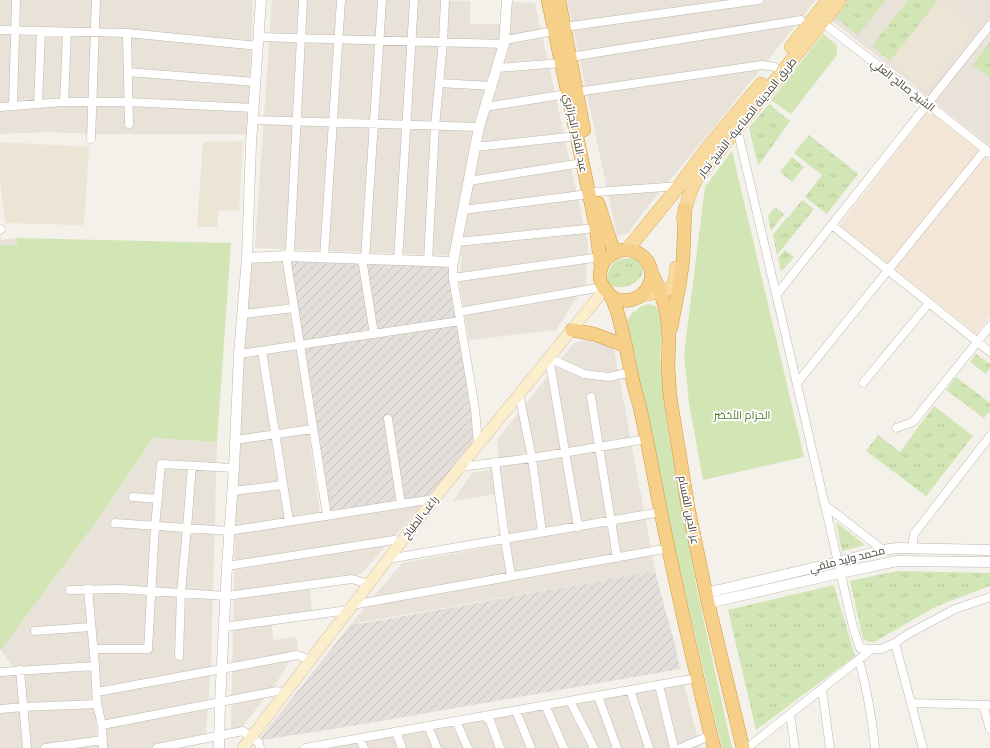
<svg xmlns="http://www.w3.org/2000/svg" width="990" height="748" viewBox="0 0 990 748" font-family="Ubuntu,Cairo,sans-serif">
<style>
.residential{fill:#e8e2d8}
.commercial{fill:#f4e6d7}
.industrial{fill:url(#industrial-furrows)}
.education{fill:#ece4d5}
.grass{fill:url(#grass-tufts)}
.park{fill:#d2e5b5}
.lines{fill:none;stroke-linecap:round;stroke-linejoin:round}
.minor-casing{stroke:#bfb8ad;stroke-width:9}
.tertiary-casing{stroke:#bfb8ad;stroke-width:11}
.secondary-casing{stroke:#d1c09c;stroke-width:12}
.primary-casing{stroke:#ddb66e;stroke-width:14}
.trunk-casing{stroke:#d59843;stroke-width:14}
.minor{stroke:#fff;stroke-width:8}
.tertiary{stroke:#fff;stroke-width:10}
.secondary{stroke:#fceecc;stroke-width:11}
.primary{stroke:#f8da9e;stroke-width:13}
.trunk{stroke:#f6cf88;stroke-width:13}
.labels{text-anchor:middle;stroke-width:3.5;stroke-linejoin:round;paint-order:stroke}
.street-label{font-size:11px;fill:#474138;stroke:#fff}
.park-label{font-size:11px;fill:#4d762e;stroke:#fff}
</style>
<defs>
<pattern id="industrial-furrows" width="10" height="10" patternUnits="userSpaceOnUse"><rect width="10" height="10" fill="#e4dfdb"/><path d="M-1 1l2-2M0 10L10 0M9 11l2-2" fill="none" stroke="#c5c1bd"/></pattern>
<pattern id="grass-tufts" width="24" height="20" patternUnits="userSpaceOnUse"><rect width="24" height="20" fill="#d2e5b5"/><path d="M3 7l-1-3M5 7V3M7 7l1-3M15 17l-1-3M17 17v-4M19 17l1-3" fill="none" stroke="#b6c69c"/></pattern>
</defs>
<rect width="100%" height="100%" fill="#f4f0ea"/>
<!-- residential -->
<path class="residential" d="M0,0H253L247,134H96L48,132L0,134Z
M272,0H414L470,1V24H511L512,2L535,3L588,244L586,283L556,330L469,340L459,280L462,256L255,248Z
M567,0H816L720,120L644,211L628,233L617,236Z
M843,0H990V146L829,18Z
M0,234L1,240L17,238V245H0Z
M284,258L321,521L422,505L361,574L309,581L312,611L271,617L273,640L296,637L298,648L275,685L242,727L231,729L237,444L251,263Z
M589,339L613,344L655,571L351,624L402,563L511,543L503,493L453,501L472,473L500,468L497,440L574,343Z
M153,438L217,442L211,663L206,734L181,739L182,748H107L104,737L87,588L98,748H0V671L15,670L1,650L96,522Z
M684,684L700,748H324Z"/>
<!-- commercial -->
<path class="commercial" d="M929,110L990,160V316L976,334L840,225Z"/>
<!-- industrial -->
<path class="industrial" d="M288,260L448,265L476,442L431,497L328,513Z
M655,571L661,595L675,644L680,669L352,726L262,740L261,737L351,624L365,623Z"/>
<!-- education -->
<path class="education" d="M938,0H941L976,26L926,90L890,61Z
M243,141L239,211L218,210L217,227H197L203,142Z
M0,142L89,147L84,225L5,223L0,181Z"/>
<!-- grass -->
<path class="grass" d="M850,0H886L858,35L836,18Z
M908,0H938L890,61L872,46Z
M990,42V78L973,65Z
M769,104L790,121L758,166L749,128Z
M809,135L858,174L827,214L805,197L822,175L794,153Z
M792,157L804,167L792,182L780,172Z
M802,200L814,209L777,255L773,235L787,217H789Z
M775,207L784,214L771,231L768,216Z
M785,250L794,257L781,272L778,258Z
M628,258C659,261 637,296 609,285C605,276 609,265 618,260C621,259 624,259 628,258Z
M976,354L990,364V369L986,374L970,362Z
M956,377L990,403V411L984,418L946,390Z
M934,406L973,436L926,496L866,451L878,435L900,452Z
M836,522L865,545L842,551Z
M897,571L990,573V586L937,606L874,642H869L863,639L850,581Z
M834,585L855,656L756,730L728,610Z"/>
<!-- park -->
<path class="park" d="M823,34L837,45V55L791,114L771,100Z
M732,151L804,457L703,480L689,403L684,354L705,187Z
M17,238L231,243L217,442L153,438L96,522L1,650L0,649V245H17Z
M648,304L655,306L664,319L660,356L666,418L697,590L732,748H722L674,547L627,320L632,313L636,311L640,307Z"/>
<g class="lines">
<defs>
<path id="minor" d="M303,0L290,250L286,256L327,516
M819,20L928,104L990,153
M564,27L759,0
M0,30L127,33L258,46
M127,33L129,124
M258,37L504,44
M505,40L554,31
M570,57L801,20L807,27
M497,68L561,63
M128,72L255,82
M439,83L492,86
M577,92L762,65L775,67
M64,102L67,32
M38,104L41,31
M13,106L16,0
M0,107L64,102H128L254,108
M485,107L567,94
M253,120L479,127
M737,128C777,294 814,461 853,627L860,648L872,649H881L895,643L908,634L955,609L990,597
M91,139L96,0
M475,147L577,136
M469,181L582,163
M596,192L679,186
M463,210L589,194
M832,225L990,352
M0,230L1,229
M457,242L596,228
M324,257L341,0
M362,259L374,334
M365,259L382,0
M398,260L414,0
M428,261L435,126L443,42L445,0
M453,262V278L475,409L478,444
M453,278L600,257
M777,294L990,25
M459,312L603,287
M243,314L294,308
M262,351L289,521
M239,354L460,321
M549,358L578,527
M549,358L584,374L609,377L631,372
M797,383L985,150
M863,383L929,303
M519,394L532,458L542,532
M591,397L617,558
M388,419L401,504
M896,428L913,422L990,326
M235,440L313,429
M495,462L505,539L511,576
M460,467L532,458L647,439
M232,491L283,485
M133,497L158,499
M825,505L883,550
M115,523L229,531L434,499
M912,548L914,534L990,436
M388,559L661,512
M227,566L394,540L401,541
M88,589L95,666L97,704L102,725L103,748
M70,590L119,589L226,596L352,579L368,584
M352,605L669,548
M224,627L348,610
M35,631L91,627
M895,643L923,748
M94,649H148L155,526L161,464L234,468
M179,656L181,593L187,528L192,466
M859,660C867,689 872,718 875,748
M20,670L27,748
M0,672L95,666
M659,685L674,748
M822,689L830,748
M630,690L649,748
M97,692L297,655L310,660
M598,696L617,748
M570,701L594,748
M911,703L990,705
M545,705L564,748
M983,705L990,729
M0,709L23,707L97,704
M516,711L531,748
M790,714L795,748
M484,716L490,721L500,748
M456,721L468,748
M102,725L277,691L284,694
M428,726L437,748
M396,732L402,748
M360,738L364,748
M45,748L103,740
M157,748L243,731L259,743L260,748
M305,748L697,678
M681,748L711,735
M747,748L872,649"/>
<path id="tertiary" d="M261,0L251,144L247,258L286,256L453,262L479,127L504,44L507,0
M706,593L838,562L883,550L897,548L990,550
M708,603L840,573L897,561L990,562
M219,748L220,702L227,566L234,468L239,354L247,258"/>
<path id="secondary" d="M243,748L434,499L604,290"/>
<path id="primary" d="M791,47L828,0
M683,219C686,204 690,191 697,178L840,0
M627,250L679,186L709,146L761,84
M642,295C650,293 669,292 673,285C676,280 676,273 676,268"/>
<path id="trunk" d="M548,0L591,203L596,228L601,267
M559,0L584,130
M598,203L614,252
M651,271L660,291L667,314L668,326L669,337L668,367L670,396L688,507L708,603L743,748
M611,297C642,312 666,274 641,255C624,242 598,256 600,278C601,287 606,290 611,296C613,299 614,304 616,308C623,329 626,350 631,372C633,384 637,396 640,408C648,443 654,478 661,513C677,591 695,670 714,748
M671,328L679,287L683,260L685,209
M572,330L594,334L626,346"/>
</defs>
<!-- minor casing -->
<use href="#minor" class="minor-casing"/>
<!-- tertiary casing -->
<use href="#tertiary" class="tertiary-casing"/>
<!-- secondary casing -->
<use href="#secondary" class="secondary-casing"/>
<!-- primary casing -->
<use href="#primary" class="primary-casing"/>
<!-- trunk casing -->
<use href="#trunk" class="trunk-casing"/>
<!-- minor -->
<use href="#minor" class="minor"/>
<!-- tertiary -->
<use href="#tertiary" class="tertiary"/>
<!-- secondary -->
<use href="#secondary" class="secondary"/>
<!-- primary -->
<use href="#primary" class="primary"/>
<!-- trunk -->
<use href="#trunk" class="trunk"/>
</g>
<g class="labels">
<!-- street labels -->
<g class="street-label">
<text transform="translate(903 85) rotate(38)" y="4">الشيخ صالح العلي</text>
<text transform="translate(747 117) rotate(-51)" y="4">طريق المدينة الصناعية- الشيخ نجار</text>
<text transform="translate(576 133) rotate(78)" y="4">عبد القادر الجزائري</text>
<text transform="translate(689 510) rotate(79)" y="4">عز الدين القسام</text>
<text transform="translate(420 517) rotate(-52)" y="4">راغب الطباخ</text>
<text transform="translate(847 559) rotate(-14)" y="4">محمد وليد ملقي</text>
</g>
<!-- park labels -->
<g class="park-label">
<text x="742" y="419">الحزام الأخضر</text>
</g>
</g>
</svg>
